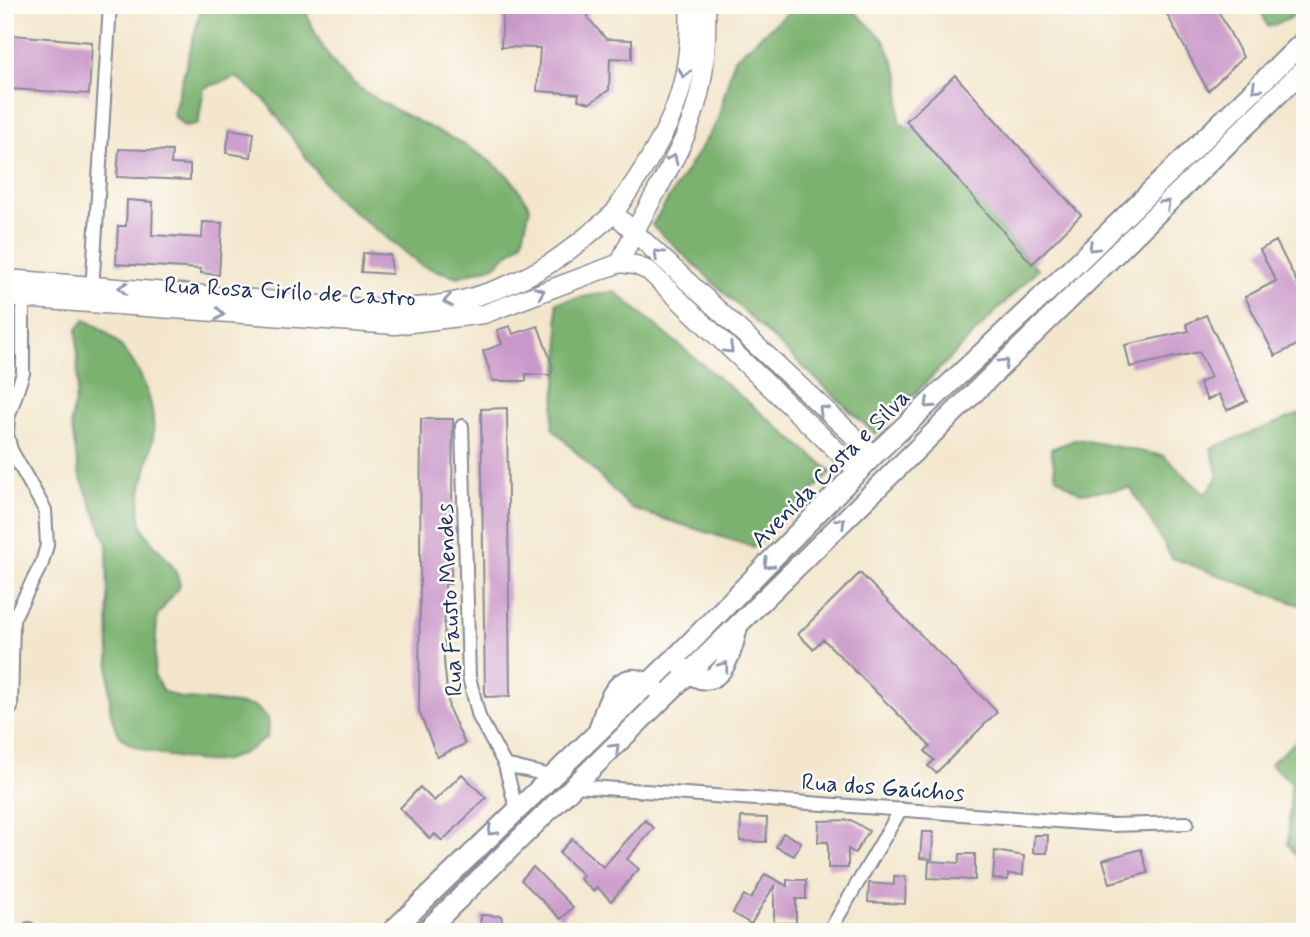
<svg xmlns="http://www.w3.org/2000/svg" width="1310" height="937" viewBox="0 0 1310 937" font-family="Mynerve,sans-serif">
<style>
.forest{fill:#7cb26f;stroke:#4c7066;stroke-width:2}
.building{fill:#c997c9}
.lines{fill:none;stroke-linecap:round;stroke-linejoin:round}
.street-casing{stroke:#878a95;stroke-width:16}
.secondary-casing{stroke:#878a95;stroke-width:21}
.primary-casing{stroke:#878a95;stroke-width:23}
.street{stroke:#fff;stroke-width:12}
.secondary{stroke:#fff;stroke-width:18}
.primary{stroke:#fff;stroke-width:19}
.oneway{stroke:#8d97ae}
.labels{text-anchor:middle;stroke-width:5;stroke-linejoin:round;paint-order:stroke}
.street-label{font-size:24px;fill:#1b2f5e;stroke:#fdfcf7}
</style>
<rect width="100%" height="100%" fill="#fdfcf7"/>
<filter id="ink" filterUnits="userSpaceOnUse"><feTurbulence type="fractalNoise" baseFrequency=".0143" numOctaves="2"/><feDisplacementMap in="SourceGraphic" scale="14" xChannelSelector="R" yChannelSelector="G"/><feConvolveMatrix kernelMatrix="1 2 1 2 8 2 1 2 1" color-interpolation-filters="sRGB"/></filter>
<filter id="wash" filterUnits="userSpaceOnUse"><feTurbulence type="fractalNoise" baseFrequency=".00686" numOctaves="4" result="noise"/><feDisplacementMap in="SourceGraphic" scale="28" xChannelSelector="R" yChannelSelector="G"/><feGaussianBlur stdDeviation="1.57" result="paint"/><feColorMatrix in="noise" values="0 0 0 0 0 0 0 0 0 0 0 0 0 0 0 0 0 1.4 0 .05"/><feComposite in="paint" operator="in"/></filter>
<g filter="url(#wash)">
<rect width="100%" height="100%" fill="#f3e6cc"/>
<!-- forest -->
<path class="forest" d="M202,5H303C314,32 328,63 352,82C399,120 463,134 508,176C517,184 523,197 530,207L522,242L494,266L458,277L422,266L333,195L265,100L236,77L204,88L198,124L184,126L173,115Z
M802,5H848L884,40L900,77L899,122L940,145L1015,246L1038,269L875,434L652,225L717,122L734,59L786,14Z
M1258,5H1305L1289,19L1268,27Z
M614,291L832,472L754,547L632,509L552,428L560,351L556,302Z
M85,320C129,338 161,398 152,444C148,466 137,496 140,518C145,547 174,553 180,586L157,616L154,675L163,691L180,698L255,706L268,719L267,737C253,748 237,759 218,761C199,763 143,753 127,742C116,735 113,721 110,709L107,543L79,473L71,422L78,385L77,329Z
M1305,412V607L1172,558L1131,488L1080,493L1056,477L1051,449L1077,439L1164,456L1205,495L1218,476L1211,448Z
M1305,733V868L1288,844L1291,782L1270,764Z"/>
<g id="blocks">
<!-- building -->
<path class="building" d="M503,5H589L588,18L606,39L632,40V59L610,58L609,90L590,103L578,100L579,94L537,91L540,48L501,47Z
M1162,5H1215L1243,57L1208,91Z
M13,35L92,42L89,94L10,89Z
M955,75L1081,215L1032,264L906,121Z
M230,129L254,133L251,157L226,153Z
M119,149L172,151L171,164L190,165V180L117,177Z
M127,200L153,202L152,235L202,238L203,222L222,223L219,275L201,273V269L116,264L118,226H126Z
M1276,241L1305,298V341L1275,356L1245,297L1276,281L1260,250Z
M363,253L390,255L392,274L361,272Z
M5,315H14V358H5Z
M1206,315L1247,401L1227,410L1219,394L1207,400L1199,383L1211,377L1199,352L1130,367L1125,345L1189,331L1186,324Z
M510,326L513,334L538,326L553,367L551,375L526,374V381H493L483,351L502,344L497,330Z
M507,408L510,696L485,697L481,409Z
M421,419H453L451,584H445L444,661L449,709L465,744L437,757L419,711Z
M860,573L997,712L936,773L928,766L934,760L925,751L930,746L823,639L813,649L798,634Z
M462,774L486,798L442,841L435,834L430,839L400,808L420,787L434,801Z
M741,817L767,818L766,842L740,841Z
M645,820L654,828L627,859L639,869L611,901L597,887L593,891L580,879L583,875L559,853L572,839L603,867Z
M851,820L869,831L855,853L848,849V868H828V842H818L819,821Z
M922,832H933L932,859L920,858Z
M783,833L801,842L794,856L776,847Z
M1034,835H1048L1047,853H1033Z
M1141,849L1148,873L1110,883L1103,860Z
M995,851L1024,856L1023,875L1008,874V880L993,879Z
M960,854H975V880L928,878L929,861L959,863Z
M533,867L573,907L561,919L521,880Z
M765,874L787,886V880H806V899H796V923H774V886L751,924L733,913L744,895L751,899Z
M894,876L906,877L905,904L868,902L869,883L894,885Z
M481,915L502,916L501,929L480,927Z"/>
</g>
</g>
<g filter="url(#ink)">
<use href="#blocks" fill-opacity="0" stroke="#878a95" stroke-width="2"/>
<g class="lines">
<defs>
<path id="street" d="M92,291L110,5
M462,426L469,677L479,717L505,765L516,808
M11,708L13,619L42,563L47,545L45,510L11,450L7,434L8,418L23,373V298
M505,765L551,776
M576,786L1111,825L1187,823
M29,932V929
M829,932L901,809"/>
<path id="secondary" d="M614,213C662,142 694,96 689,5
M620,263C642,208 682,159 697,102C706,70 707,38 706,5
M5,279C88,285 171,292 253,299C324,305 411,318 480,295C540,276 567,254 614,213L874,455
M5,297L395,325L484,314L620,263L635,265L649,271L859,472"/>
<path id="primary" d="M683,668C718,700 731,656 737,629
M599,729C607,703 618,661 655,688
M391,932L683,650L874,455L1068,272L1305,40
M425,932L1305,68"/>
</defs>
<!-- street casing -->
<use href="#street" class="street-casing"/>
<!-- secondary casing -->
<use href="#secondary" class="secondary-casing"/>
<!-- primary casing -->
<use href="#primary" class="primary-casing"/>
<!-- street -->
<use href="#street" class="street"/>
<!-- secondary -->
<use href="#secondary" class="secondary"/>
<!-- primary -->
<use href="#primary" class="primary"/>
</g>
<!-- one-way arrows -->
<defs><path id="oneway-chevron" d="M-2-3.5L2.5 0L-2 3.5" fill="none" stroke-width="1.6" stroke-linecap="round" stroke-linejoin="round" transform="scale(1.75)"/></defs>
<g class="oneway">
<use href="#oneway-chevron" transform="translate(684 73) rotate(102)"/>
<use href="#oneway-chevron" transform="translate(1256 88) rotate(136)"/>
<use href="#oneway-chevron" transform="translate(673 159) rotate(-64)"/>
<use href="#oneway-chevron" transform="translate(1166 204) rotate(-44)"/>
<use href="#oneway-chevron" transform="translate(1093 247) rotate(136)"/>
<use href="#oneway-chevron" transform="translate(658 254) rotate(-136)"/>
<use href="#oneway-chevron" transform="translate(123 288) rotate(-175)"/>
<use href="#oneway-chevron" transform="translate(540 292) rotate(-22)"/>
<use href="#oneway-chevron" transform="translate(448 301) rotate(171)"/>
<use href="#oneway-chevron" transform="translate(220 314) rotate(5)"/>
<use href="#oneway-chevron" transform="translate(729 349) rotate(44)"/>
<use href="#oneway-chevron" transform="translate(1004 363) rotate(-44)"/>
<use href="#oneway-chevron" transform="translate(929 404) rotate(137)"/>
<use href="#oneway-chevron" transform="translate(823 410) rotate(-136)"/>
<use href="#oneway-chevron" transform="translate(841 522) rotate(-44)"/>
<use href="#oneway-chevron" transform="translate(768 564) rotate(135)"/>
<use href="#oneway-chevron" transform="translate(724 666) rotate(-53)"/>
<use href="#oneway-chevron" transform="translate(615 748) rotate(-45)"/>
<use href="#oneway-chevron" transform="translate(492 831) rotate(135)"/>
</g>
</g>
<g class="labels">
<!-- street labels -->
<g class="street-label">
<text transform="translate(290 291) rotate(3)" y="8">Rua Rosa Cirilo de Castro</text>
<text transform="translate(830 468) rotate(-45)" y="8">Avenida Costa e Silva</text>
<text transform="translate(449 600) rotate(-93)" y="8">Rua Fausto Mendes</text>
<text transform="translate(883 787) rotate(4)" y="8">Rua dos Gaúchos</text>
</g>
</g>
<!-- margin -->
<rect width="1310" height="937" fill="none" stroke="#fdfcf7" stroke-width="28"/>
</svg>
